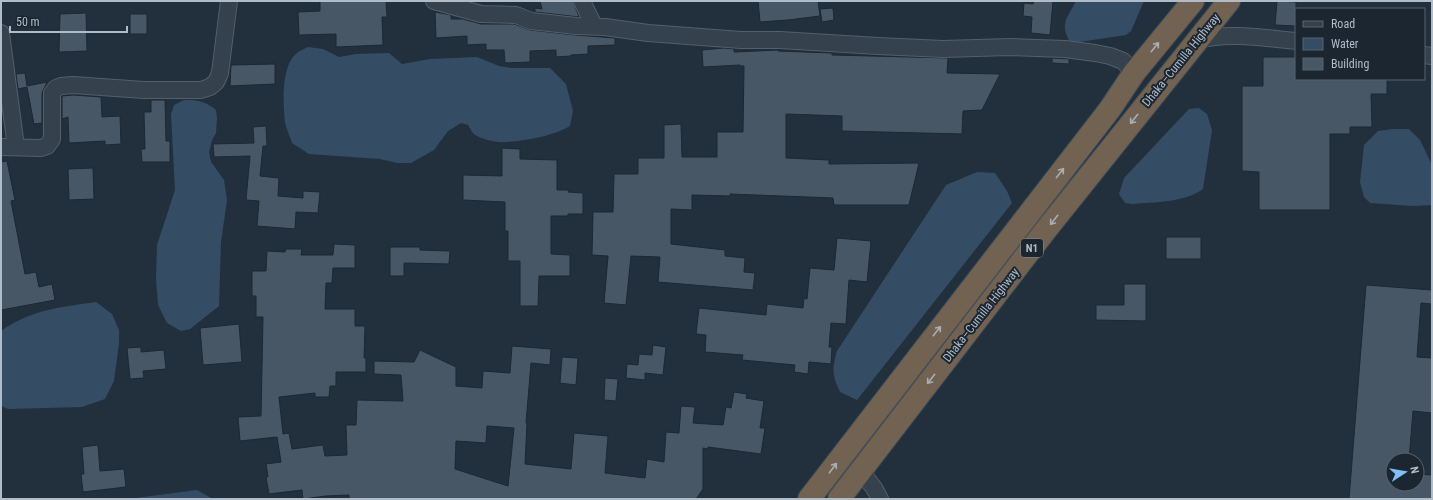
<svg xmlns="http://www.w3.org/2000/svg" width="1433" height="500" viewBox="0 0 1433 500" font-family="'Roboto Condensed',sans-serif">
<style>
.water{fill:#344d64}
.building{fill:#475765;stroke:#1c2833;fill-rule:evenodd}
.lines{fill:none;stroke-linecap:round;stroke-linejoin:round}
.minor-casing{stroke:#535f6a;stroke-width:18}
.highway-casing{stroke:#404c57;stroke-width:24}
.minor{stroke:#35414c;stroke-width:16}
.highway{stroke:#726252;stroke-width:22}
.oneway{stroke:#a7aeb6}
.labels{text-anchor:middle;stroke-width:4;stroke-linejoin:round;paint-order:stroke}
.shield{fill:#1b2631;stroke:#838f9b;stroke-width:1}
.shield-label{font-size:11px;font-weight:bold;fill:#b0bcc8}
.street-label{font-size:12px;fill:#b0bcc8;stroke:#1b2631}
</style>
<rect width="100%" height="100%" fill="#21303c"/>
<!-- water -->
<path class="water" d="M1076,1H1144L1131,31L1126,35L1079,42H1070C1059,23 1068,17 1076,1Z
M308,47L323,49L339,57L356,54L389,53L402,64L430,59L477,57L499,66L511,68H550L566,84L573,111L570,126C554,136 524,141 505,142C496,143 482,139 475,135C472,133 470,128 468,125L461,123L448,131L434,150L411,163H397L380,159L309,154L292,143C290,136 286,129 285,122C283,104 281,65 297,53C300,50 305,49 308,47Z
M184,100C198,100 205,101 216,110L217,118L216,133L212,140L209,152L211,162L224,180L227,200L221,242L219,306L190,329L181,331L167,323L158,305L156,278L157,245L175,190L171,114L174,105Z
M1199,108L1207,114L1212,130L1203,189C1183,203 1155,202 1132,204L1125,203L1119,194L1124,178L1189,109Z
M1393,129H1409L1420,140L1432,165V205L1413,206L1370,203L1364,197L1360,182L1364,145L1378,131Z
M977,172L995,173L1007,191L1012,203L857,400L840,392C832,374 832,370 837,351L946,185Z
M96,302L112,314L119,330V343L114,381L105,399L82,407L8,409L1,406V331C30,310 61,307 96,302Z
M197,490L213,499H128Z"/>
<!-- building -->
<path class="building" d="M320,1H386L387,17H382L383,45L336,47V34L299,35L298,12L320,11Z
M540,1H573L579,17L535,12V8L542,9Z
M758,1H818L820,16L788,20L760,22Z
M1034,1H1053L1050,35L1031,33L1032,17L1023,16L1024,3L1033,4Z
M1277,1L1296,2V26L1275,25Z
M833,8L834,20L822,22L820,9Z
M435,12L451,15V19H463L481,24H514L530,30L575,35L615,38V45L588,46V54L571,55V56L556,57V50L530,51V62L505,63L504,50H486V44L467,45V36L436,38Z
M86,13L87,51L59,52L60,14Z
M130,14H147V34H130Z
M724,48L734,49V52L778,50V51L832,53V55L948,58L947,73L1000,74L982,110L963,111L962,134L842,131V116L786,114V158L829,160V164L919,163L909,205H834L833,198L730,194V196L692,195V210L671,209V244L725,250V256L745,258L744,272L755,273L753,290L658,282L660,257L631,256L626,305L604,303L608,256L592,255L593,212H613L614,174H638V158H664V125L681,124L682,157H717V132H743L744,66H740V65L703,67L702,50Z
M1263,57H1296V79H1387V94H1371L1372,127H1350V134H1330V210H1259V172L1242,171V86H1263Z
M1052,58L1069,59V64L1052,63Z
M275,64V84L230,86L231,65Z
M25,73L27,86L47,82L42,93V123L34,124L27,87L18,89L16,74Z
M73,95L101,97L102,117L120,116L121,144L105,145V141L69,143L68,117L62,119V96Z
M151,100H165L166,141H170V162H142L141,149H145L144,112H151Z
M266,126L267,146H263L260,176L279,178L278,196L303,198V191L320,192L318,213L296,212L295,229L257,226L259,201L246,200L250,156L214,157L213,144L254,143L253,127Z
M502,148L520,149V159L557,160V190H569L568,192L583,193V214H568V216H551V254L570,255V276H539L538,306H520V261H508V231H505V202L463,200V175L502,176Z
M7,161L15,200L11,201L25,274L36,272L39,287L52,284L55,300L1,310V162Z
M93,168L94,199L69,200L68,169Z
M1166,237H1201V259H1166Z
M837,238L871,241L867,282L849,280L846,324L831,323L829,347H832L831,364L809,362L808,374L794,372L795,365L742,360L743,355L705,352L706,335L696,334L699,308L766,315L767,304L803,308L804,298L807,299L810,268L834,270Z
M334,244L355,245V268H333L332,283H326L325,309H355V326H365L364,358H366V372H336V386H330L329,397H315V393L279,397L283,434L289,433L292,449L323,445L325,456L347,455L346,425H356L357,400L403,401L401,375L374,374V361L414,362L420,350L456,367V386L482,388L483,371L510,373L512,346L551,349L550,365L531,363L526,423H527L525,464L571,469L574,433L608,436L605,473L645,478L647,459L664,462L666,432L679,433L681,406L695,407L693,423L723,425L726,407L731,408L734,392L747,394L746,398L764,401L760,428H765L761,454L708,447V449L703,448V489L696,499H349V495L326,496L303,499L302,490L269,494L266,477H268L266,464L281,462L277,437L240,441L238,417L261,416L263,317H256V296H252V271H266L267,251L285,252L286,249H302L301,255H333ZM487,426L514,428L508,486L455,469L456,441L486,443Z
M390,247H420V250L450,251L449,264L404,263V276H390Z
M1124,284H1146V321L1096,320V305H1124Z
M1366,285L1432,290V304L1421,303L1417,357L1432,358V413L1413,411L1409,460H1393V484H1417V474L1432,475V499H1349Z
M239,324L242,362L203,365L200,328Z
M653,345L666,347L663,375L645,373V380L626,378L627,364L638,365L639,354L652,355Z
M141,347V352L164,350L166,369L143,371L144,378L130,379L127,348Z
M562,357L578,358L576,385L560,383Z
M605,378L618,379L616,401L604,400Z
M98,445L100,471L124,469L126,487L83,492L81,474H84L82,447Z"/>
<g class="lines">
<defs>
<path id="minor" d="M434,1L481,14L516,15L531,21L576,26L605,27L648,33L741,40H780L878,46L943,49L1010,47L1065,49L1095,53L1110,56L1123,61L1134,73
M582,1L594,26
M1,33L16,147
M1198,40C1229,32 1264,38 1296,41
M1424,55L1432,56
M1,147L41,148L47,146L52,139V93L56,88L61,86L73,85L144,90H201L210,87L216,82L220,73L229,1
M860,470L874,488L880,499"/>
<path id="highway" d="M809,499L1110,109L1134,73L1193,1
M839,499L1045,231L1229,1"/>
</defs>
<!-- minor casing -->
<use href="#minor" class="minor-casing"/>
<!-- highway casing -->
<use href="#highway" class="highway-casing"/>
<!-- minor -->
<use href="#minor" class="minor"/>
<!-- highway -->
<use href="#highway" class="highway"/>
</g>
<!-- one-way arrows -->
<defs><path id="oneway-shaft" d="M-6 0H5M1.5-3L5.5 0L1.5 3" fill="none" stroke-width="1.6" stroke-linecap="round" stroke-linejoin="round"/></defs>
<g class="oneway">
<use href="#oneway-shaft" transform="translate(1155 47) rotate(-51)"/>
<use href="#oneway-shaft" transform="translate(1134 119) rotate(128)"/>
<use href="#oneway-shaft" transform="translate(1060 173) rotate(-52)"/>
<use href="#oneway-shaft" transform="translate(1054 220) rotate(128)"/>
<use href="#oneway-shaft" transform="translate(937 331) rotate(-52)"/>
<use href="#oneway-shaft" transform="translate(931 379) rotate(128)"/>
<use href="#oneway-shaft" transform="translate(833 468) rotate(-53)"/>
</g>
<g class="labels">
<!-- shield labels -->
<rect class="shield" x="1021" y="239" width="22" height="18" rx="3"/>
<g class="shield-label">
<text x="1032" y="252">N1</text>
</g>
<!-- street labels -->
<g class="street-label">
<text transform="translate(1181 60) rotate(-51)" y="4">Dhaka–Cumilla Highway</text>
<text transform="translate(981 315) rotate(-52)" y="4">Dhaka–Cumilla Highway</text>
</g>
</g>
<!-- border -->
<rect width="1433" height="500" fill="none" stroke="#b0bcc8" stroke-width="4"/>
<!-- legend -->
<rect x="1295" y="8" width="130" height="72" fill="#1b2631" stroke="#57626d"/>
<rect x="1303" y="21" width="20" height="6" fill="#35414c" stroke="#57626d"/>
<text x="1331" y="28" font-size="12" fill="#b0bcc8">Road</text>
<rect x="1303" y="38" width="20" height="12" fill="#344d64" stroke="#57626d"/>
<text x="1331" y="48" font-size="12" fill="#b0bcc8">Water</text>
<rect x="1303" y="58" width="20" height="12" fill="#475765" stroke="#57626d"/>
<text x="1331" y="68" font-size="12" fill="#b0bcc8">Building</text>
<!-- north arrow -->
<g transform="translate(1405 472) rotate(78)"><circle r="19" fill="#1b2631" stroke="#57626d"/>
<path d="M0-3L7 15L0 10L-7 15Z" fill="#81befc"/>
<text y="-6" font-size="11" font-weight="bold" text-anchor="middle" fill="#b0bcc8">N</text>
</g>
<!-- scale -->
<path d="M10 26v6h117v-6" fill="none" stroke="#b0bcc8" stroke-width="2"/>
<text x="16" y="26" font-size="12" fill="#b0bcc8" stroke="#1b2631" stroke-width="3" paint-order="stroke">50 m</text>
</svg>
